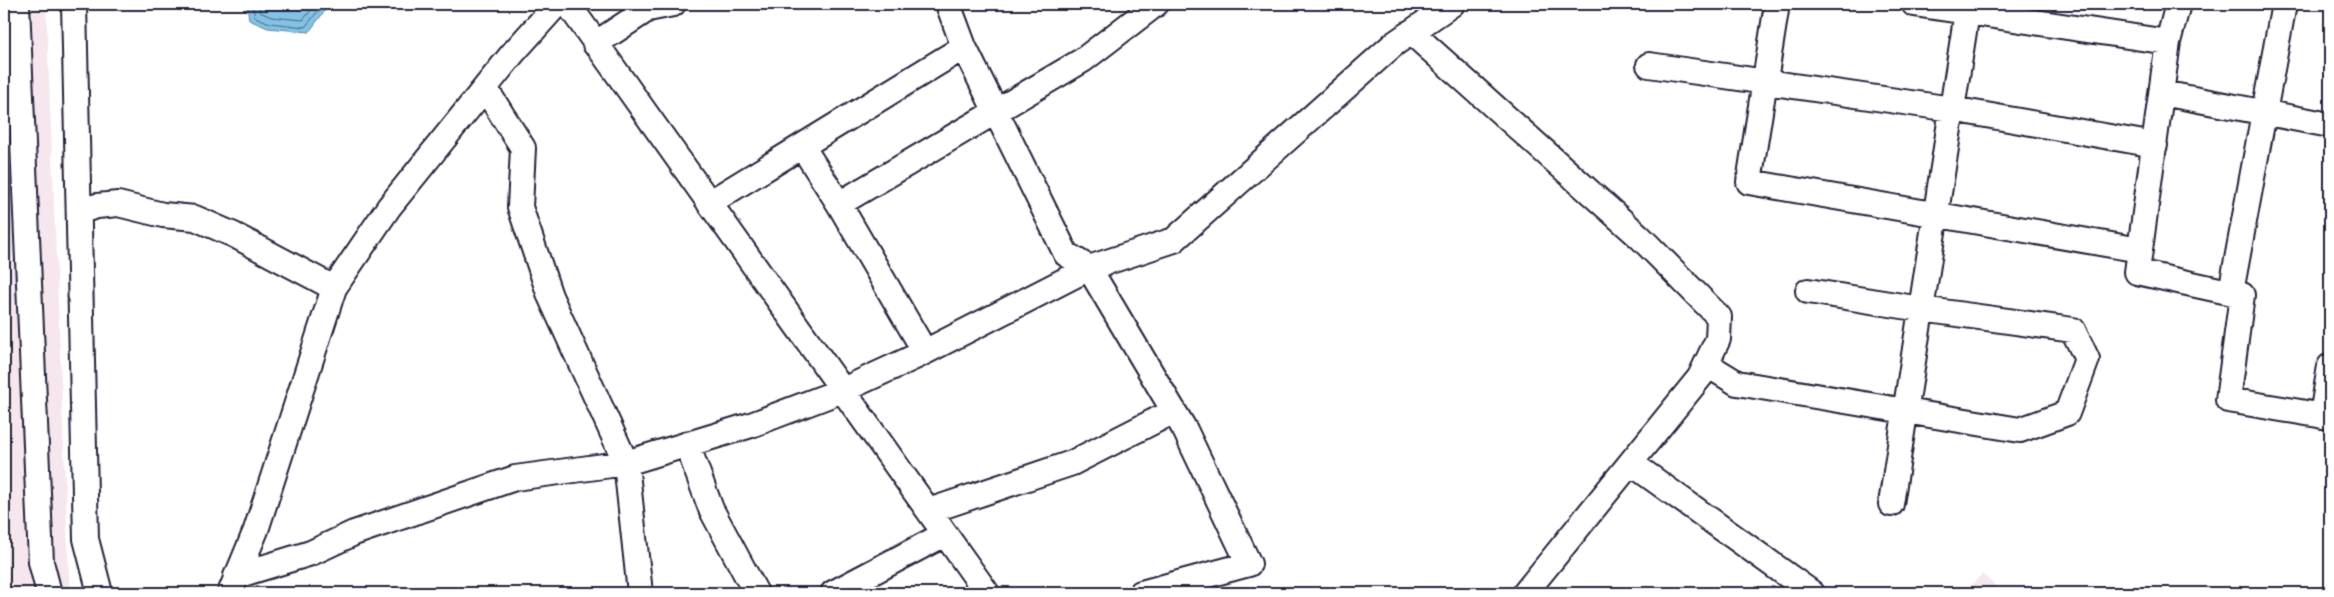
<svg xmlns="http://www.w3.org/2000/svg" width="2334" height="597" viewBox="0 0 2334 597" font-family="'Gochi Hand',sans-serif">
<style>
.built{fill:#f6e6ee}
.water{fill:#83c2e4;stroke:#5c82a0}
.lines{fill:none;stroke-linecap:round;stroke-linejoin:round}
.shore{stroke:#49627f;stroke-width:1}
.minor-casing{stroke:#22223b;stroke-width:28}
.minor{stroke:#fff;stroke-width:24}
</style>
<rect width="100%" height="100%" fill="#fff"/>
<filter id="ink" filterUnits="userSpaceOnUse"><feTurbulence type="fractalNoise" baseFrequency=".02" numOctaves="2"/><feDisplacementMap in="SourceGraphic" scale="10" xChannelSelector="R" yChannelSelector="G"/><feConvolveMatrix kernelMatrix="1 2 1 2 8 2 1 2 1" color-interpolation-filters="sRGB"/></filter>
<g filter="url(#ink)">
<!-- built -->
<path class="built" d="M4,4H46L69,579L72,593H4Z
M1982,574L2003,593H1964Z"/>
<!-- water -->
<path class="water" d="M247,4H330L309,32L268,28L249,20Z"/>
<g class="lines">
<!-- shore -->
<path class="shore" d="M252,4L255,17L270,23L305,27L324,4
M258,4L260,12L271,17L303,20L316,4"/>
<defs>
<path id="minor" d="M17,4L41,562L49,593
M74,4L86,539L100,593
M568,4L987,593
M948,4L964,47L1066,254L1089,268L1185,430L1249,564L1141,593
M1777,4L1749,182L2140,250
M1914,4L2168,42
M2178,4L2168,42L2137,272L2242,295L2228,400L2330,417
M1411,32L1640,237L1719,317L1718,339L1700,377L1525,593
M595,44L648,9L673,4
M1649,65L1952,109L2155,145
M485,88L523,148L520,207L550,296L626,463L640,593
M2162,93L2330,125
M802,146L839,204L925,352
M709,203L964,47
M839,204L1083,60L1156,4
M80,211L97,206L118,204L163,215L195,218L234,235L334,288
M2231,292L2284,4
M1706,364L1737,383L2020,430L2067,413L2087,359L2073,330L1921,309L1808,291
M2322,416L2330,366
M687,444L711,509L756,593
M1631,463L1812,593
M1891,504L1967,12
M929,511L1072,463L1174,411
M236,576L311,553L354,533L515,478L626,463L751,425L843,390L917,356L1089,268L1174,240L1394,44L1452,4
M230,593L256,530L334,288L389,207L513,53L557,4
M833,593L945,534"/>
</defs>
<!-- minor casing -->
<use href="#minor" class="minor-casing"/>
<!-- minor -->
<use href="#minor" class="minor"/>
</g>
</g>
<!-- margin -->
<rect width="2334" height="597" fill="none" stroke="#fff" stroke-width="20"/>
<rect x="10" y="10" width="2314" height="577" fill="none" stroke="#22223b" stroke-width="2" filter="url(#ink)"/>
</svg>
